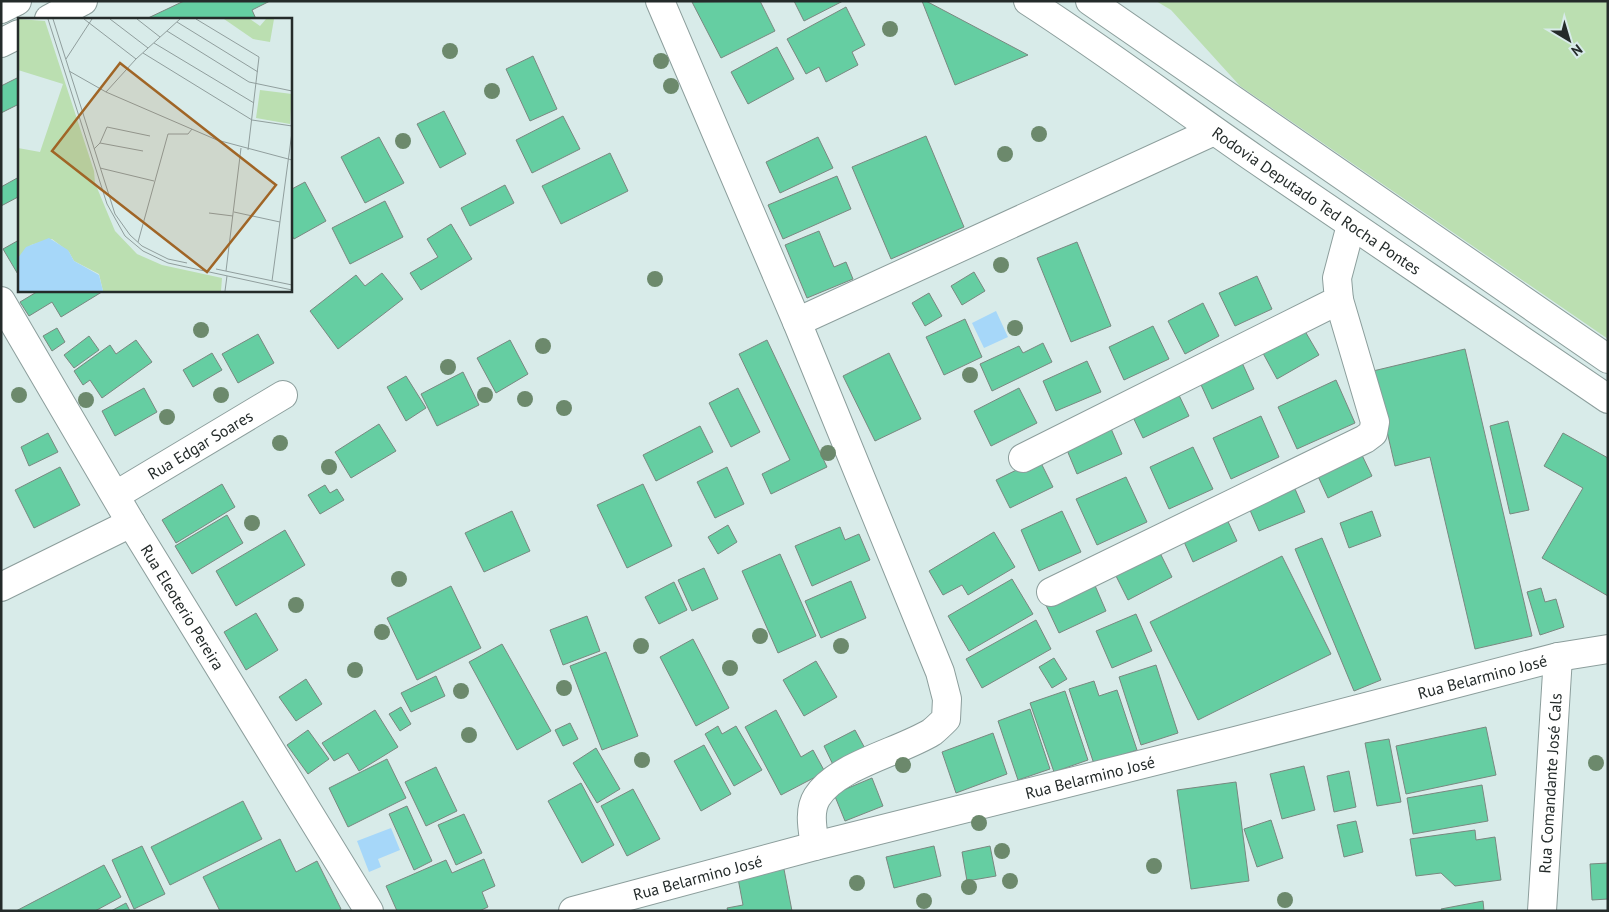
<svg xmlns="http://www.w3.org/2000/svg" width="1609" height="912" viewBox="0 0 1609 912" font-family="'PT Sans',sans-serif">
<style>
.green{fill:#bbdfb1}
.water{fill:#a6d7f9}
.building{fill:#65cea2;stroke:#798880}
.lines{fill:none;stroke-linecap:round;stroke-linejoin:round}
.minor-casing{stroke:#8c9e9c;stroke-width:30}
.major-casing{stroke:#8c9e9c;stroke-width:30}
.minor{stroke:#fff;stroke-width:28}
.major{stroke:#fff;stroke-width:28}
.tree{fill:#6c896c}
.labels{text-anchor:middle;stroke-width:4;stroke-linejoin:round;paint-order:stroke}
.street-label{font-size:16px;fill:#242b2a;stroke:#d8ebe9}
.inset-road{fill:none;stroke:#909e9d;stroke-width:1}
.view{fill:#a06526;fill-opacity:0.15;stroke:#a06526;stroke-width:2.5}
.inset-edge{fill:none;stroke:#242b2a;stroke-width:2.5}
</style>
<rect width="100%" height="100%" fill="#d8ebe9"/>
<!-- green -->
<path class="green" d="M1156,1H1608V339L1240,86L1171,10Z"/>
<!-- water -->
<path class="water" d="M996,311L1008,337L984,348L972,323Z
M391,828L400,850L378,859L381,867L369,872L357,841Z"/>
<!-- building -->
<path class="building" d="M184,1H270L252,10L256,19H146Z
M760,1L775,31L721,58L692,2Z
M794,1H843L804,21Z
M922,1H926L1028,55L955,85Z
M846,7L865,45L852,52L858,65L826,82L819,67L806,74L787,39Z
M777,47L794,79L748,104L731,72Z
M533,56L557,109L530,121L506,69Z
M19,77V104L1,113V86Z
M444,111L466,154L440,168L417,124Z
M563,116L580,149L532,173L516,140Z
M926,136L964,227L891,259L852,167Z
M379,137L404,183L365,203L341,157Z
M818,137L833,168L780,193L766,162Z
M610,153L628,191L561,224L542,186Z
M837,176L851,209L783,239L768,205Z
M19,177V199L18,197L1,206V187Z
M305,182L326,221L294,239L290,232V190Z
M505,185L514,203L470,226L461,208Z
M385,201L403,237L350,264L332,228Z
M451,224L472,259L421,290L410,273L438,257L427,239Z
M819,231L834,267L846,262L853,279L807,298L785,245Z
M19,240V276L3,249Z
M1077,242L1111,326L1071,342L1037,258Z
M974,272L985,291L962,305L951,286Z
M382,273L403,299L338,349L310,311L356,275L365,286Z
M1257,276L1272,309L1235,326L1219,293Z
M40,290H105L61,317L52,302L29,316L20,302Z
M929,293L942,316L925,326L912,303Z
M1203,303L1219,336L1185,354L1168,321Z
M965,319L982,357L944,375L926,337Z
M1299,321L1319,355L1277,379L1258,344Z
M1153,326L1169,359L1124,380L1109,347Z
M57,328L65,342L52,351L43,336Z
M258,334L274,363L238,383L222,354Z
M89,336L99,350L74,368L64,355Z
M136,340L152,362L102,398L90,380L83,385L74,371L110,345L116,354Z
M510,340L528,374L496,393L477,358Z
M767,340L827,467L771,494L762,474L790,460L739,354Z
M1043,343L1052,362L992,391L980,364L1019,346L1023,353Z
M1465,349L1532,636L1475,649L1430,457L1395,466L1373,371Z
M212,353L222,370L193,387L183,370Z
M889,353L921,419L875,441L843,376Z
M1239,356L1254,389L1212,409L1197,376Z
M1087,361L1101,392L1056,411L1043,381Z
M463,372L479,405L437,426L421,394Z
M406,376L426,408L406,421L387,387Z
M1336,380L1355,423L1297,449L1278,407Z
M144,388L157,412L115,436L102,411Z
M738,388L760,432L731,447L709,403Z
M1019,388L1037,423L991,446L974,411Z
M1176,389L1189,416L1143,438L1130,411Z
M1261,416L1279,457L1231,479L1213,438Z
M1508,421L1529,510L1510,514L1490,426Z
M379,424L396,451L351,478L335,452Z
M1109,424L1122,454L1077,474L1064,443Z
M700,426L713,452L656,481L643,455Z
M48,433L58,452L29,466L21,447Z
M1563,433L1608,458V596L1542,558L1583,488L1544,466Z
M1193,447L1213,489L1169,509L1150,467Z
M1360,451L1372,476L1328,498L1316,472Z
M1039,459L1053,487L1010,508L996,480Z
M60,467L80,505L34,528L15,490Z
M727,467L744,504L715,518L697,482Z
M1126,477L1147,522L1097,545L1076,499Z
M1292,482L1305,512L1259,531L1246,501Z
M222,484L235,507L176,543L162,520Z
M643,484L672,546L627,568L597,505Z
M325,485L330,493L337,489L344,500L320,514L308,495Z
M512,511L530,551L484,572L465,533Z
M1062,511L1081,552L1039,571L1021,530Z
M1372,511L1381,536L1349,548L1340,523Z
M227,515L243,543L192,574L175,546Z
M1225,515L1237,541L1193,562L1181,535Z
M728,525L737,542L718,554L708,537Z
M840,527L845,540L859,534L870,560L812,586L795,546Z
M285,530L305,565L236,606L216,571Z
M994,532L1015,567L968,595L962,585L943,595L929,571Z
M1322,538L1381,680L1354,691L1295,549Z
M1156,545L1172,577L1128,600L1112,568Z
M780,554L816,636L778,653L742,571Z
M1282,556L1331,654L1198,720L1150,622Z
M704,568L718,599L692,611L678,580Z
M1012,579L1033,614L969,651L948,616Z
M851,581L866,618L821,638L805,601Z
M1093,581L1106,611L1059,633L1045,603Z
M674,582L687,610L659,624L645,597Z
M451,586L481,648L417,680L387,618Z
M1541,588L1545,602L1556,599L1564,627L1540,635L1527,592Z
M256,613L278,650L246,670L224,632Z
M1136,614L1152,651L1112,668L1096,631Z
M587,616L600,651L563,665L550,630Z
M1036,620L1051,649L982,688L966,659Z
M693,639L729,708L696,726L660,657Z
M502,644L551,731L517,750L469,662Z
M606,652L638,736L602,750L570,666Z
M1054,658L1067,679L1052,688L1039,667Z
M816,661L837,697L804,716L783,680Z
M1156,665L1178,733L1141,745L1119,677Z
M436,676L445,696L411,712L401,693Z
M306,679L322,704L296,721L279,697Z
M1094,681L1099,696L1117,690L1137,750L1094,764L1069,689Z
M1065,691L1088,760L1054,772L1030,703Z
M401,707L411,724L400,731L389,714Z
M1030,709L1050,769L1018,780L998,721Z
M375,710L398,747L359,771L348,753L334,761L322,743Z
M776,710L801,757L813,750L825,772L781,795L745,727Z
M570,723L578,739L563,746L555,730Z
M718,726L722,734L736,726L762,770L734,786L705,734Z
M1486,727L1496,775L1406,794L1396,746Z
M308,730L329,759L308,774L287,745Z
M855,730L868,754L836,771L824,746Z
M993,733L1007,774L956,793L942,752Z
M1389,739L1401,802L1377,806L1365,743Z
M704,745L731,794L701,811L674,761Z
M596,748L620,789L597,803L573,763Z
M387,759L406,798L348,827L329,788Z
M1304,766L1315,810L1282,819L1270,774Z
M436,767L457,811L426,826L405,782Z
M1349,771L1356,807L1334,812L1327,776Z
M872,778L883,806L845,821L834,794Z
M1236,782L1249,881L1191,889L1177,790Z
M581,783L614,845L582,863L548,801Z
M1482,785L1488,821L1413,834L1407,798Z
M633,789L660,839L627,856L601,806Z
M243,801L262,839L170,885L151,847Z
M407,806L432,861L414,870L389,814Z
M464,814L482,853L456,865L438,825Z
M1271,820L1283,858L1257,867L1244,829Z
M1356,821L1363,852L1344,857L1337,825Z
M1475,830L1476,840L1495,837L1501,880L1455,886L1441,873L1416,876L1410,839Z
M280,839L296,872L317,861L341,909L338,911H220L203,877Z
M142,846L165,894L134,909L112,860Z
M934,846L941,876L894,888L886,857Z
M990,846L996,876L967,881L962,852Z
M484,859L495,886L482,892L488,907L479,911H397L386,886L446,860L452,873Z
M1608,863V899L1592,900L1590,864Z
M783,864L792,911H728L727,908L743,905L737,873Z
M104,865L121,897L95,911H16Z
M1483,901L1484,911H1442L1441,909Z
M126,903L130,911H111Z"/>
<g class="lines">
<defs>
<g id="minor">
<path d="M660,1L797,322L940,672L947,699L946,719C942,723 937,728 932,732C900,752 837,765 817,797C808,811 813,831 815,846"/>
<path id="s1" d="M1,301L131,523L369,911"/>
<path d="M797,322L1214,131"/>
<path d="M1023,458L1339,300L1337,278L1351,225"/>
<path id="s2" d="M116,495L283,395"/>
<path d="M1,587L131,523"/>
<path d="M1051,592L1365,439L1373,433L1375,422L1339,300"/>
<path id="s3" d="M573,911L815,846L1235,741L1558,657L1608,649"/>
<path id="s4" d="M1542,911L1558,657"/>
</g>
<g id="major">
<path id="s5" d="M1028,1C1107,52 1181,108 1258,161C1374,241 1492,319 1608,399"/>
<path d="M1090,1L1608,359"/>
<path d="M1,9L17,1"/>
<path d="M49,19L83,1"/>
<path d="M1,43L19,34"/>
</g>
</defs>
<!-- minor casing -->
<use href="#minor" class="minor-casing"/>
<!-- major casing -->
<use href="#major" class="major-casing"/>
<!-- minor -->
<use href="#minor" class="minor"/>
<!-- major -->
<use href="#major" class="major"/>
</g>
<!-- trees -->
<g class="tree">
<circle cx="890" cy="29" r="8"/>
<circle cx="450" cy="51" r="8"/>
<circle cx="661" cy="61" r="8"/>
<circle cx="671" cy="86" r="8"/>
<circle cx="492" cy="91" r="8"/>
<circle cx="1039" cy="134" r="8"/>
<circle cx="403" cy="141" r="8"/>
<circle cx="1005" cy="154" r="8"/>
<circle cx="1001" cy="265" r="8"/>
<circle cx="655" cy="279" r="8"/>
<circle cx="1015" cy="328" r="8"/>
<circle cx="201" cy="330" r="8"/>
<circle cx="543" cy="346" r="8"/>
<circle cx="448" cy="367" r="8"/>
<circle cx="970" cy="375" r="8"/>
<circle cx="19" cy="395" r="8"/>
<circle cx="221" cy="395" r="8"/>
<circle cx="485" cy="395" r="8"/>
<circle cx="525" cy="399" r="8"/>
<circle cx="86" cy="400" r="8"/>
<circle cx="564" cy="408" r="8"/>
<circle cx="167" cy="417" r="8"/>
<circle cx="280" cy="443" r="8"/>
<circle cx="828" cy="453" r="8"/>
<circle cx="329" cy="467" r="8"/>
<circle cx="252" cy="523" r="8"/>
<circle cx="399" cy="579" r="8"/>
<circle cx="296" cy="605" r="8"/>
<circle cx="382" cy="632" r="8"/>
<circle cx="760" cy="636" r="8"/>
<circle cx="641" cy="646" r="8"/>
<circle cx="841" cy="646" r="8"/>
<circle cx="730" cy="668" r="8"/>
<circle cx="355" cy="670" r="8"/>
<circle cx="564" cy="688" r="8"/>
<circle cx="461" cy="691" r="8"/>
<circle cx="469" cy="735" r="8"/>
<circle cx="642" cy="760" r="8"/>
<circle cx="1596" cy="763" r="8"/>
<circle cx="903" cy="765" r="8"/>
<circle cx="979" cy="823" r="8"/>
<circle cx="1002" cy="851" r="8"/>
<circle cx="1154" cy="866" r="8"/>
<circle cx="1010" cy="881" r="8"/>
<circle cx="857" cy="883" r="8"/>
<circle cx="969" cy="887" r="8"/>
<circle cx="1285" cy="900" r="8"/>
<circle cx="924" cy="901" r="8"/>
</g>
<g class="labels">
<!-- street labels -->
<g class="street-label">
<text dy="6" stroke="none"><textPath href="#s5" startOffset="351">Rodovia Deputado Ted Rocha Pontes</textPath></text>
<text dy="6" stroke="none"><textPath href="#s2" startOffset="98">Rua Edgar Soares</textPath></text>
<text dy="6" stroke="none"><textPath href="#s1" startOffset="356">Rua Eleoterio Pereira</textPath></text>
<text dy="6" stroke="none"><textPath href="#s3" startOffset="939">Rua Belarmino José</textPath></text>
<text dy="6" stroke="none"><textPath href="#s3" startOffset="534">Rua Belarmino José</textPath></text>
<text dy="6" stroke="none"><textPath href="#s4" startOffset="128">Rua Comandante José Cals</textPath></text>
<text dy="6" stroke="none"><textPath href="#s3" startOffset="129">Rua Belarmino José</textPath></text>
</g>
</g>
<!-- overview -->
<g transform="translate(18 18)">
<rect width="274" height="274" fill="#d8ebe9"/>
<path d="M0,1L27,3L76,153L77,165L97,213L119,236L144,247L204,260L203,273H85L81,256L56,243L51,234L34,221L13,227L0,240V130L22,134L45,66L0,52ZM206,1H232L242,8L248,1H256L252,24L235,21ZM242,72L274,76L272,106L238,100Z" fill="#bbdfb1"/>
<path d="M31,220L50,232L56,243L81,257L85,273H0V240L8,229Z" fill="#a6d7f9"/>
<path class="inset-road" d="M30,1L89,186L107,218L125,233L150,245L274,272M35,1L97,196L112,217L124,228L150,241L169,245M66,1L118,41M92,1L130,30M119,1L142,19M178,1L241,39L230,132M159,4L240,54M149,13L231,64L274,73M136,25L236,85M125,35L234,102L274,108M48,41L74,1M51,53L88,74L199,122L274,142M88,74L118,41L162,1M82,125L89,109L132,118M76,131L82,125L125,133M82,150L136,163M216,194L262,204M191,195L215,198M120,224L150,116H170L174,111M198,251L274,267M208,253L223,130M254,263L274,114M207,273L209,258"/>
<path class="view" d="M102,45L258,167L189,254L34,133Z"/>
<rect width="274" height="274" class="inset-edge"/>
</g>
<!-- border -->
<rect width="1609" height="912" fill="none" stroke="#242b2a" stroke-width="5"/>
<!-- north arrow -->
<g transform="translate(1569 40) rotate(142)" stroke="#d8ebe9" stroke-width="4" paint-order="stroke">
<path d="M0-4L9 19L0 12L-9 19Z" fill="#242b2a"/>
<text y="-8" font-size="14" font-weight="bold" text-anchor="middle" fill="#242b2a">N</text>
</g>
</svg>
